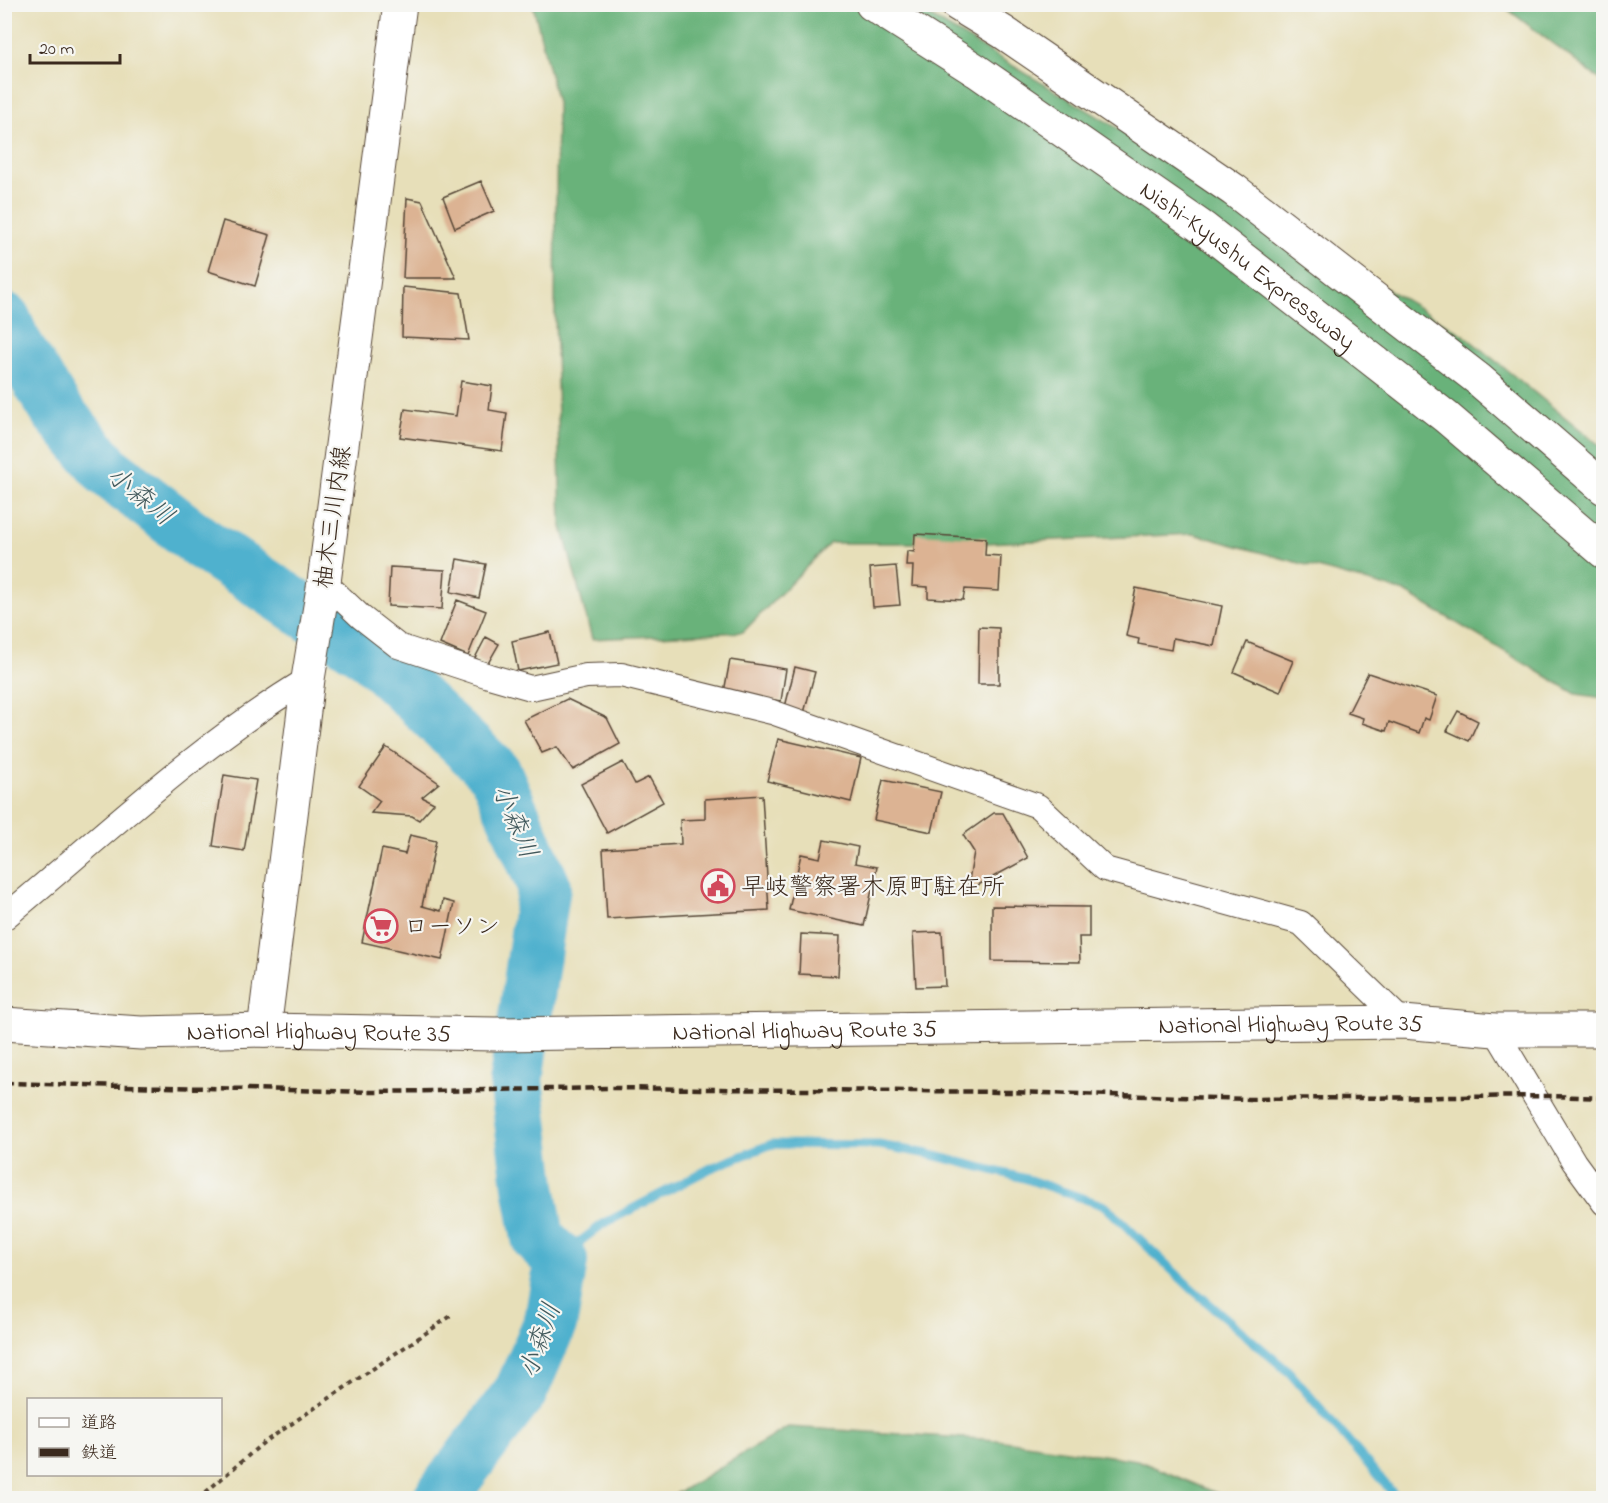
<svg xmlns="http://www.w3.org/2000/svg" width="1608" height="1503" viewBox="0 0 1608 1503" font-family="'Indie Flower','Klee One',sans-serif">
<style>
.forest{fill:#69b27a;stroke:#526e4c;stroke-width:1.5}
.lines{fill:none;stroke-linecap:round;stroke-linejoin:round}
.stream{stroke:#4fb1ce;stroke-width:9}
.river{stroke:#4fb1ce;stroke-width:54}
.building{fill:#dcb393}
.street-casing{stroke:#554535;stroke-width:26}
.primary-casing{stroke:#554535;stroke-width:35}
.highway-casing{stroke:#554535;stroke-width:35}
.path{stroke:#554535;stroke-width:4;stroke-dasharray:4.5 4.5;stroke-linecap:butt}
.street{stroke:#fff;stroke-width:24}
.primary{stroke:#fff;stroke-width:33}
.highway{stroke:#fff;stroke-width:33}
.rail{stroke:#3b2a1e;stroke-width:4.5;stroke-dasharray:9 4.5;stroke-linecap:butt}
.labels{text-anchor:middle;stroke-width:4.5;stroke-linejoin:round;paint-order:stroke}
.street-label{font-size:24px;fill:#3b2a1e;stroke:#f6f6f2}
.poi-label{font-size:24px;fill:#3b2a1e;stroke:#f6f6f2;text-anchor:start}
.water-label{font-size:26px;font-style:italic;fill:#42595c;stroke:#f6f6f2}
</style>
<rect width="100%" height="100%" fill="#f6f6f2"/>
<filter id="ink" filterUnits="userSpaceOnUse"><feTurbulence type="fractalNoise" baseFrequency=".0167" numOctaves="2"/><feDisplacementMap in="SourceGraphic" scale="12" xChannelSelector="R" yChannelSelector="G"/><feConvolveMatrix kernelMatrix="1 2 1 2 8 2 1 2 1" color-interpolation-filters="sRGB"/></filter>
<filter id="wash" filterUnits="userSpaceOnUse"><feTurbulence type="fractalNoise" baseFrequency=".008" numOctaves="4" result="noise"/><feDisplacementMap in="SourceGraphic" scale="24" xChannelSelector="R" yChannelSelector="G"/><feGaussianBlur stdDeviation="1.35" result="paint"/><feColorMatrix in="noise" values="0 0 0 0 0 0 0 0 0 0 0 0 0 0 0 0 0 1.4 0 .05"/><feComposite in="paint" operator="in"/></filter>
<g filter="url(#wash)">
<rect width="100%" height="100%" fill="#e7dfb9"/>
<!-- forest -->
<path class="forest" d="M533,5H911L1461,333L1603,448V698L1576,694L1405,592L1194,534L985,543H830L743,632L592,639L561,523L555,313L557,103Z
M1502,5H1603V82Z
M788,1427L997,1440L1137,1460L1228,1498H669Z"/>
<g class="lines">
<!-- stream -->
<path class="stream" d="M561,1261L582,1240L603,1224L711,1168L772,1144L879,1145L928,1154L1027,1179L1105,1206L1192,1289L1290,1373L1397,1498"/>
<!-- river -->
<path class="river" d="M4,319L13,340L57,411L108,471L200,542L372,656L495,773L544,886L516,1080L529,1186L538,1238L561,1261L551,1321L521,1391L440,1498"/>
</g>
<g id="blocks">
<!-- building -->
<path class="building" d="M481,181L494,211L455,228L443,197Z
M407,198L422,201L456,278H403Z
M223,221L270,235L255,286L208,271Z
M403,287L461,293L469,340L402,337Z
M461,381L492,386L489,410L507,413L502,451L400,437L405,409L456,416Z
M915,534L986,538L985,555L1001,556L999,591L965,589L963,600L928,598V587L912,586L913,566H906L907,551L914,552Z
M457,559L486,564L479,598L451,592Z
M896,566L900,605L873,607L870,568Z
M390,567L445,570L442,609L388,606Z
M1136,588L1222,606L1214,646L1173,638L1171,650L1138,644L1139,639L1126,636Z
M457,600L486,611L468,656L440,644Z
M979,627L999,628V684H978Z
M550,632L557,663L518,671L512,641Z
M486,637L499,644L487,665L475,658Z
M1247,642L1293,661L1280,692L1234,672Z
M730,660L786,669L781,701L724,692Z
M795,667L815,672L804,713L785,707Z
M1368,673L1437,696L1429,720L1424,718L1419,733L1389,722L1386,731L1362,723L1363,718L1348,713Z
M567,699L607,718L620,744L573,770L557,747L542,753L524,720Z
M1458,711L1478,721L1469,741L1447,731Z
M778,739L861,758L851,802L767,781Z
M386,747L439,783L422,797L434,803L419,820L412,816L371,813L380,801L359,786Z
M623,762L635,784L649,777L663,802L607,833L581,784Z
M224,775L256,780L244,851L213,846Z
M883,780L941,792L932,832L874,820Z
M762,795L769,910L607,919L603,849L681,844L680,820L705,819V799Z
M994,813H1003L1028,858L967,891L974,852L963,835Z
M410,835L436,841L422,906L441,911L443,900L454,903L442,960L362,942L382,849L405,854Z
M824,840L858,847L855,863L877,867L864,926L789,910L801,854L820,858Z
M992,906L1089,907V937H1079L1080,962L992,961Z
M942,932L945,986L916,987L913,933Z
M801,934L840,936L838,976L799,974Z"/>
</g>
</g>
<g filter="url(#ink)">
<use href="#blocks" fill-opacity="0" stroke="#554535" stroke-width="1.5"/>
<g class="lines">
<defs>
<path id="street" d="M324,582L361,617L398,646L489,676L531,688L586,676L621,675L772,712L1038,806L1105,869L1301,923L1403,1022
M4,918C103,836 197,746 308,679
M1495,1030L1574,1162L1604,1203"/>
<path id="primary" d="M264,1030L308,679L324,582L400,4"/>
<g id="highway">
<path id="s1" d="M872,4L977,71L1203,228L1446,417L1604,552"/>
<path d="M957,4L1003,32L1234,190L1478,379L1604,488"/>
<path id="s2" d="M4,1024L141,1033L264,1030L495,1034L1403,1022L1495,1030H1604"/>
</g>
</defs>
<!-- street casing -->
<use href="#street" class="street-casing"/>
<!-- primary casing -->
<use href="#primary" class="primary-casing"/>
<!-- highway casing -->
<use href="#highway" class="highway-casing"/>
<!-- path -->
<path class="path" d="M199,1498L263,1443L451,1316"/>
<!-- street -->
<use href="#street" class="street"/>
<!-- primary -->
<use href="#primary" class="primary"/>
<!-- highway -->
<use href="#highway" class="highway"/>
<!-- rail -->
<path class="rail" d="M4,1083L371,1092L608,1088L1010,1092L1250,1099L1552,1096L1604,1098"/>
</g>
</g>
<!-- icons -->
<defs>
<symbol id="civic-ring" viewBox="-11 -11 22 22"><circle r="9.5" fill="#f6f6f2" stroke="#d1495b" stroke-width="1.5"/><path d="M-.6-6.5H3V-4.5H.6V-3L4-1V1h2V6H-6V1h2V-1L-.6-3ZM-1.2 2.5V6h2.4V2.5Z" fill="#d1495b"/></symbol>
<symbol id="supermarket-ring" viewBox="-11 -11 22 22"><circle r="9.5" fill="#f6f6f2" stroke="#d1495b" stroke-width="1.5"/><path d="M-6-5.5h2.5l.6 2H6L4.5 2H-2.5L-4.4-4H-6ZM-1.5 3.2a1.3 1.3 0 1 0 .1 0ZM3 3.2a1.3 1.3 0 1 0 .1 0Z" fill="#d1495b"/></symbol>
</defs>
<g fill-rule="evenodd">
<use href="#civic-ring" x="699" y="867" width="38" height="38"/>
<use href="#supermarket-ring" x="362" y="907" width="38" height="38"/>
</g>
<g class="labels">
<!-- street labels -->
<g class="street-label">
<text dy="8" stroke="none"><textPath href="#s1" startOffset="458">Nishi-Kyushu Expressway</textPath></text>
<text transform="translate(332 517) rotate(-82)" y="8">柚木三川内線</text>
<text dy="8" stroke="none"><textPath href="#s2" startOffset="1287">National Highway Route 35</textPath></text>
<text dy="8" stroke="none"><textPath href="#s2" startOffset="801">National Highway Route 35</textPath></text>
<text dy="8" stroke="none"><textPath href="#s2" startOffset="315">National Highway Route 35</textPath></text>
</g>
<!-- poi labels -->
<g class="poi-label">
<text x="741" y="894">早岐警察署木原町駐在所</text>
<text x="404" y="934">ローソン</text>
</g>
<!-- water labels -->
<g class="water-label">
<text transform="translate(141 495) rotate(39)" y="9">小森川</text>
<text transform="translate(516 821) rotate(67)" y="9">小森川</text>
<text transform="translate(539 1340) rotate(-71)" y="9">小森川</text>
</g>
</g>
<!-- margin -->
<rect width="1608" height="1503" fill="none" stroke="#f6f6f2" stroke-width="24"/>
<!-- legend -->
<rect x="27" y="1398" width="195" height="78" fill="#f6f6f2" stroke="#aba49d" stroke-width="1.5"/>
<rect x="39" y="1418" width="30" height="9" fill="#ffffff" stroke="#aba49d" stroke-width="1.5"/>
<text x="81" y="1428" font-size="18" fill="#3b2a1e">道路</text>
<rect x="39" y="1448" width="30" height="9" fill="#3b2a1e" stroke="#aba49d" stroke-width="1.5"/>
<text x="81" y="1458" font-size="18" fill="#3b2a1e">鉄道</text>
<!-- scale -->
<path d="M30 54v9h90v-9" fill="none" stroke="#3b2a1e" stroke-width="3"/>
<text x="39" y="54" font-size="18" fill="#3b2a1e" stroke="#f6f6f2" stroke-width="4.5" paint-order="stroke">20 m</text>
</svg>
